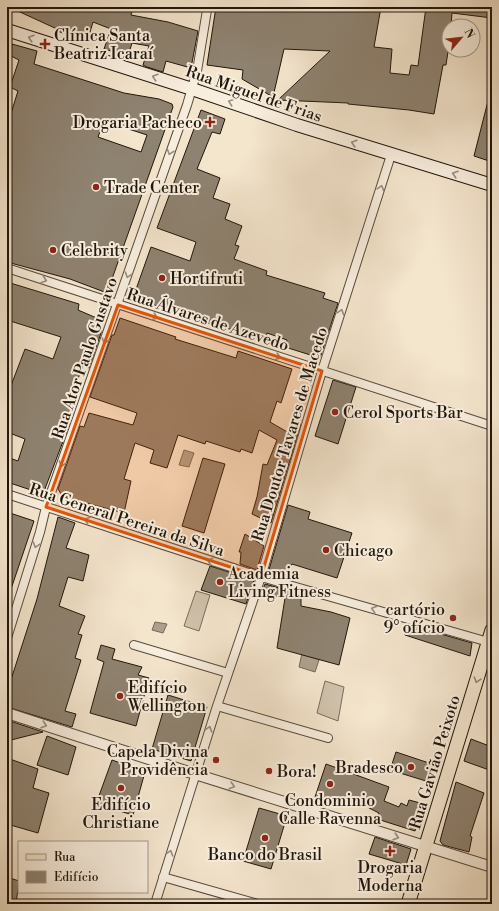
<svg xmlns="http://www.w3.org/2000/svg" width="499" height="911" viewBox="0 0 499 911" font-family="'Libre Bodoni',serif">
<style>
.green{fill:#d0c2ac;stroke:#786c5c}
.water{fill:#ac9f8b;stroke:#746858}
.building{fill:#8e8270;stroke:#20160c;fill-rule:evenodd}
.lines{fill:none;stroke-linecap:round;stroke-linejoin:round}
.minor-casing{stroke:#554a3c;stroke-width:10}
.tertiary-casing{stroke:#554a3c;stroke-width:12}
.secondary-casing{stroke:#20160c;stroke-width:14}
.primary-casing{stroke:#20160c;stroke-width:15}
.minor{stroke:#f8eede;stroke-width:8}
.tertiary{stroke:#f8eede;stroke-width:10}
.secondary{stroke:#f8eede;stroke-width:12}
.primary{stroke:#f4e5cd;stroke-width:13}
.oneway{stroke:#978d80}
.oneway2{stroke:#958876}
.marked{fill:#de560c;fill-opacity:0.2;stroke:#de560c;stroke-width:3;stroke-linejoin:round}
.poi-dot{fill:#8f2418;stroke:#f8eede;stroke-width:1.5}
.labels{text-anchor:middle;stroke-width:4;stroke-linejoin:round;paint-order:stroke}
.poi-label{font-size:16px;fill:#20160c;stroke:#f8eede;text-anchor:start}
.street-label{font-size:16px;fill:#20160c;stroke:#f8eede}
</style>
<rect width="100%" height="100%" fill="#f4e5cd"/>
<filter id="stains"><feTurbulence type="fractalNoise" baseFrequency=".005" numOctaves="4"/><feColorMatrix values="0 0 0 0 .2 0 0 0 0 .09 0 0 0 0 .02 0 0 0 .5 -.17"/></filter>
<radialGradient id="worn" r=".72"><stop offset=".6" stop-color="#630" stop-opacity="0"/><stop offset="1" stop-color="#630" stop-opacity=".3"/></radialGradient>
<!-- green -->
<path class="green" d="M196,591L210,595L199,631L184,626Z
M325,681L344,687L338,721L317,713Z"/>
<!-- water -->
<path class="water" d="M184,450L194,453L189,467L179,465Z
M155,622L167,624L163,633L152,630Z
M302,653L320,657L315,672L299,667Z"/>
<!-- building -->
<path class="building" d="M9,7H122L132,11L131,15L168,22L198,31L191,68L166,61L163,72L147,67L143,65L149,46L132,43L128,56L104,49L111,29L93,22L88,39L72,36L57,31V29Z
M216,7H381L374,47L392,49L390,73L409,75L411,65L418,66L426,7H492V18L452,13L451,26H449V45L446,65H443L434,114L409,110L348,104V103L278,100L330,51L284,49L273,97L242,79L243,70L207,65Z
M7,44L12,46V44L37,51L34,64L124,93L159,99L172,104L173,107L107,293L70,279L7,262V126L18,91L10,87L19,60L7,54ZM104,121L147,135L141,152L98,137Z
M489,97H492V162L474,156Z
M201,110L225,119L220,134L212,132L197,169L220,178L213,198L230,204L225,219L242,226L235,245L239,246L234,259L267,271L266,275L325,293L323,298L338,303L320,358L285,347L287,340L267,333L266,339L189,318L137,299L134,295L151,247L190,261L196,242L157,228Z
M7,282L79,304L78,310L99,319L96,327L102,330L89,368L83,365L68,407L72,408L67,422L70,423L43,494L7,482V457L18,461L25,439L7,432V396L25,349L53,359L61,337L7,320Z
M120,318L176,337L175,339L236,358L238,351L292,369L281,403L277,401L270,422L289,433L296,421L301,424L271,523L252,514L257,497L263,464L267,465L277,440L259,430L252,453L241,449L240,452L206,441L205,444L178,435L167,468L150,463L154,450L135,443L124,479L131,481L124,513L63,497L58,489L80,426L84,427L89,413L133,425L137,413L90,397L112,335H114Z
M333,380L356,387L338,444L315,436Z
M203,458L225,464L204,533L182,526Z
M288,505L310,512L308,519L352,533L337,578L292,564L282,577L268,573Z
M7,512L34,521L9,595L7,594Z
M58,517L75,523L66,548L89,555L83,581L68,577L59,606L85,616L78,634L82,635L75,658L81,660L65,711L76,714L72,727L7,707V692L37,599Z
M245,534L264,546L257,570L240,564L241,552H239Z
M210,566L254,580L246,604L201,590Z
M265,584L301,594V606L331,612L350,618L339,665L277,648L285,598L261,594Z
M406,624L472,643L470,656L405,635Z
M101,645L115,649L112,659L142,667L138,675L149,678L136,726L90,713L104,662L97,659Z
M168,695L207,707L191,761L152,749Z
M7,720L43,732L7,741Z
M47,736L76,747L68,775L37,765Z
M471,739L492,747V771L464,761Z
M396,752L432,764L426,781L390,770Z
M7,758L38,769L33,788L49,793L38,833L7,824Z
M112,760L145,772L133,815L96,804Z
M326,764L389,787L384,801L399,807L401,803L407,806L409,800L424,804L415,831L377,819L379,813L369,808L370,807L337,797L334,805L315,797Z
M456,782L484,793L470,836L472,837L469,852L443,845L440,841Z
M259,808L287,816L271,869L243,861Z
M375,837L411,849L406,865L369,854Z
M7,877L19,881L16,904H7Z"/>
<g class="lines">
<defs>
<path id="minor" d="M7,268L492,426
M7,494L261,577L492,643
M7,638L40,532L46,507L187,105L197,71L207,10
M134,645L228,673
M217,706L328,738
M163,877L258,904
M155,904L217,706L261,577L322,371L391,155"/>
<path id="tertiary" d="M7,713L195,774L492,867"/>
<path id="secondary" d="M7,30L192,89L297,125L492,185"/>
<path id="primary" d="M408,904L492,630"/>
</defs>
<!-- minor casing -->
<use href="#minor" class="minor-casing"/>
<!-- tertiary casing -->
<use href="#tertiary" class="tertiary-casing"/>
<!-- secondary casing -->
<use href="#secondary" class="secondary-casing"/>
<!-- primary casing -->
<use href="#primary" class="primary-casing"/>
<!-- minor -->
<use href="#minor" class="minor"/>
<!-- tertiary -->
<use href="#tertiary" class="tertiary"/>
<!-- secondary -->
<use href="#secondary" class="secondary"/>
<!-- primary -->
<use href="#primary" class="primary"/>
</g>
<!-- one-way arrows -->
<defs><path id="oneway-chevron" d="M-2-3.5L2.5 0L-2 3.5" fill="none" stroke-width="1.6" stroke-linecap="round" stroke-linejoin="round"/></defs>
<g class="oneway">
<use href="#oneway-chevron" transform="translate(31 38) rotate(-162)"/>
<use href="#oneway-chevron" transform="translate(155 77) rotate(-162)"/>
<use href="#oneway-chevron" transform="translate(231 102) rotate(-161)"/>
<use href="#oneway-chevron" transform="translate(354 143) rotate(-163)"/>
<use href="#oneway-chevron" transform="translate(170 152) rotate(109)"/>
<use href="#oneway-chevron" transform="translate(455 174) rotate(-163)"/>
<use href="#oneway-chevron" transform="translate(381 188) rotate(-72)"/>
<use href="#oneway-chevron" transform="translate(128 275) rotate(109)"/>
<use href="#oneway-chevron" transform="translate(44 280) rotate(18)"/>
<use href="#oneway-chevron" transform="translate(341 312) rotate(-72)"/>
<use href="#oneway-chevron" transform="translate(155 317) rotate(18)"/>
<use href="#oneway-chevron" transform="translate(105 341) rotate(109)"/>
<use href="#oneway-chevron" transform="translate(278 357) rotate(18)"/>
<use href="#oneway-chevron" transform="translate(62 464) rotate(109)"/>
<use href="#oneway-chevron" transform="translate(87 520) rotate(-162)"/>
<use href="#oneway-chevron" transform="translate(36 545) rotate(108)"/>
<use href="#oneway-chevron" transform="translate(210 561) rotate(-162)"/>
<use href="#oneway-chevron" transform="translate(374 609) rotate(-164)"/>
<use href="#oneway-chevron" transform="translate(44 725) rotate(18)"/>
<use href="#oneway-chevron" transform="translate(209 729) rotate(-72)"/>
<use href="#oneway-chevron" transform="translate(232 786) rotate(17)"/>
<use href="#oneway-chevron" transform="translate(396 837) rotate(17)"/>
<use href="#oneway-chevron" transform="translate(170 853) rotate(-73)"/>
</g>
<use class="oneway2" href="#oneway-chevron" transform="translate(477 680) rotate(107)"/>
<!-- marked area -->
<path class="marked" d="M118,305L322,371L261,577L46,507Z"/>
<!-- markers -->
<g class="poi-dot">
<path d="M43 38h4v4h4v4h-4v4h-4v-4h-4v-4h4z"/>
<path d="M208 116h4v4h4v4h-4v4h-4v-4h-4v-4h4z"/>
<circle cx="96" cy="187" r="4"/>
<circle cx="53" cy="250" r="4"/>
<circle cx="162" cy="278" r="4"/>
<circle cx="335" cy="412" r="4"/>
<circle cx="326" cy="550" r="4"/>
<circle cx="220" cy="582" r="4"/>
<circle cx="453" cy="618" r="4"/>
<circle cx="120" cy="696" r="4"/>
<circle cx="216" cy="760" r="4"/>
<circle cx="411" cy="767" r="4"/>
<circle cx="269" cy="771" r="4"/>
<circle cx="330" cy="784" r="4"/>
<circle cx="121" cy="788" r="4"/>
<circle cx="265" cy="838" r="4"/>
<path d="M388 845h4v4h4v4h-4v4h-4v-4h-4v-4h4z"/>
</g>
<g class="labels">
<!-- poi labels -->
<g class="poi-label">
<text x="54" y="41">Clínica Santa<tspan x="54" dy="18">Beatriz Icaraí</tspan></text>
<text x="202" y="128" text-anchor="end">Drogaria Pacheco</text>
<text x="104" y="193">Trade Center</text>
<text x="61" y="256">Celebrity</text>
<text x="170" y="284">Hortifruti</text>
<text x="343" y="418">Cerol Sports Bar</text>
<text x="334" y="556">Chicago</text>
<text x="228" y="579">Academia<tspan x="228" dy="18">Living Fitness</tspan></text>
<text x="445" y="615" text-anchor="end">cartório<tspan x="445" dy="18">9° ofício</tspan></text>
<text x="128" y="693">Edifício<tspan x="128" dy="18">Wellington</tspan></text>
<text x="208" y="757" text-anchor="end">Capela Divina<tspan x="208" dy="18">Providência</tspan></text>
<text x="403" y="773" text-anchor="end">Bradesco</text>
<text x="277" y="777">Bora!</text>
<text x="330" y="806" text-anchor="middle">Condominio<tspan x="330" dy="18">Calle Ravenna</tspan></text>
<text x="121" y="810" text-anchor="middle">Edifício<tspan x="121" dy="18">Christiane</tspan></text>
<text x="265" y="860" text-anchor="middle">Banco do Brasil</text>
<text x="390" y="873" text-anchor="middle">Drogaria<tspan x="390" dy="18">Moderna</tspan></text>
</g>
<!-- street labels -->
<g class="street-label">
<text transform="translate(254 93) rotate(19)" y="6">Rua Miguel de Frias</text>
<text transform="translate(208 319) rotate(18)" y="6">Rua Álvares de Azevedo</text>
<text transform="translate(84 358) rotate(-71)" y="6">Rua Ator Paulo Gustavo</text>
<text transform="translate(289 434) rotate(-73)" y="6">Rua Doutor Tavares de Macedo</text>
<text transform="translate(127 519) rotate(18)" y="6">Rua General Pereira da Silva</text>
<text transform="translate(434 762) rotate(-73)" y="6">Rua Gavião Peixoto</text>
</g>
</g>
<!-- margin -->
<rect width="499" height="911" fill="none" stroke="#f4e5cd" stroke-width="24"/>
<rect x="8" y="8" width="483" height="895" fill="none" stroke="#20160c" stroke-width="2"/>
<rect x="12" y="12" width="475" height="887" fill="none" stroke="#20160c"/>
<!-- legend -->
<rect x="18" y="841" width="130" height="52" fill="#f8eede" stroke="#a2988a"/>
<rect x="26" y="854" width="20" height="6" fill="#f4e5cd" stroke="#a2988a"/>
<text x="54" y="861" font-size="12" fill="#20160c">Rua</text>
<rect x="26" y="871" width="20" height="12" fill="#8e8270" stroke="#a2988a"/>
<text x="54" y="881" font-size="12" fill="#20160c">Edifício</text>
<!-- north arrow -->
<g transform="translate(461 38) rotate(62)"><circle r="19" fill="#f8eede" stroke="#a2988a"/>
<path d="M0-3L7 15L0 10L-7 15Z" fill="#8f2418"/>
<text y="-6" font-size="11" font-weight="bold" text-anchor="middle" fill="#20160c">N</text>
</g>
<rect width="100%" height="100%" filter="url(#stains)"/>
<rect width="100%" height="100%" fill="url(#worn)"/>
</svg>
